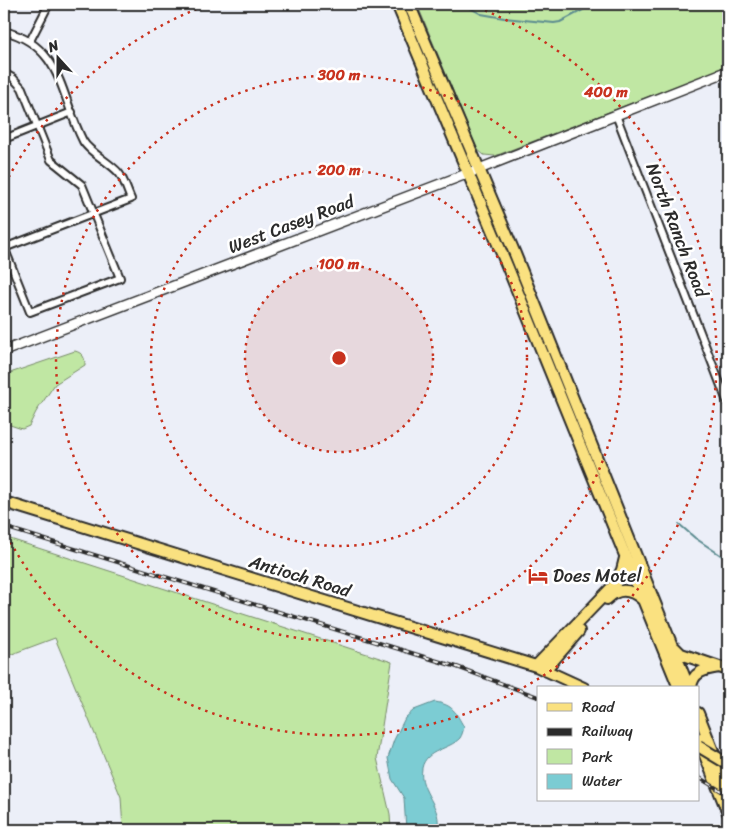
<svg xmlns="http://www.w3.org/2000/svg" width="732" height="834" viewBox="0 0 732 834" font-family="Sriracha,sans-serif">
<style>
.green{fill:#c0e7a3;stroke:#768967}
.water{fill:#7bccd3;stroke:#5b8c90}
.lines{fill:none;stroke-linecap:round;stroke-linejoin:round}
.stream{stroke:#5b8c90;stroke-width:2}
.street-casing{stroke:#2b2b2b;stroke-width:10}
.secondary-casing{stroke:#2b2b2b;stroke-width:12}
.primary-casing{stroke:#2b2b2b;stroke-width:14}
.street{stroke:#fff;stroke-width:6}
.secondary{stroke:#fff;stroke-width:9}
.primary{stroke:#fae180;stroke-width:10}
.rail-casing{stroke:#2b2b2b;stroke-width:4}
.rail{stroke:#fff;stroke-width:2;stroke-dasharray:5.5;stroke-linecap:butt}
.primary-bridge-casing{stroke:#2b2b2b;stroke-width:14;stroke-linecap:butt}
.primary-bridge{stroke:#fae180;stroke-width:10}
.ring{fill:none;stroke:#c8321e;stroke-width:2.5;stroke-dasharray:2.5 5}
.labels{text-anchor:middle;stroke-width:5;stroke-linejoin:round;paint-order:stroke}
.street-label{font-size:18px;fill:#2b2b2b;stroke:#fff}
.poi-label{font-size:18px;fill:#2b2b2b;stroke:#fff;text-anchor:start}
.centre{fill:#c8321e;stroke:#fff;stroke-width:2.5}
.ring-label{font-size:15px;text-anchor:middle;font-weight:bold;fill:#c8321e;stroke:#fff;stroke-width:5;stroke-linejoin:round;paint-order:stroke}
</style>
<rect width="100%" height="100%" fill="#eceff8"/>
<filter id="ink" filterUnits="userSpaceOnUse"><feTurbulence type="fractalNoise" baseFrequency=".02" numOctaves="2"/><feDisplacementMap in="SourceGraphic" scale="10" xChannelSelector="R" yChannelSelector="G"/><feConvolveMatrix kernelMatrix="1 2 1 2 8 2 1 2 1" color-interpolation-filters="sRGB"/></filter>
<g filter="url(#ink)">
<!-- green -->
<path class="green" d="M417,4H728V66L495,156L484,155L477,149Z
M75,351C83,353 85,358 85,365L55,384L36,412L29,426L22,429L4,423V375Z
M4,537L392,662L377,758L390,814L391,830H123L121,797L55,638L4,657Z"/>
<!-- water -->
<path class="water" d="M435,702C454,705 455,712 464,727C463,731 462,735 460,738C449,750 426,749 422,768C418,792 444,807 437,830H406L404,798L392,779L388,758L394,740L405,718L414,710Z"/>
<g class="lines">
<!-- stream -->
<path class="stream" d="M463,4L481,14L504,18L554,23L560,22L594,4
M679,524L695,538L728,560"/>
<defs>
<path id="street" d="M4,31C63,46 60,96 83,141C89,152 109,162 118,172C124,178 127,191 131,199L4,248
M30,41L49,4
M4,73L13,78L22,88L51,160L82,185L120,278L30,312L4,247
M616,115L728,404
M4,139L72,112"/>
<path id="secondary" d="M4,351L469,173L728,71"/>
<path id="primary" d="M397,4L508,268L679,688
M409,4L515,254L689,688
M4,502L536,666L584,688
M607,599C617,588 630,588 642,599
M674,647L681,654L728,670
M536,666L615,584L622,570L625,558
M545,670L579,631
M691,688C692,672 705,669 719,667
M698,713L728,789
M698,738L728,813"/>
</defs>
<!-- street casing -->
<use href="#street" class="street-casing"/>
<!-- secondary casing -->
<use href="#secondary" class="secondary-casing"/>
<!-- primary casing -->
<use href="#primary" class="primary-casing"/>
<!-- street -->
<use href="#street" class="street"/>
<!-- secondary -->
<use href="#secondary" class="secondary"/>
<!-- primary -->
<use href="#primary" class="primary"/>
<defs>
<path id="rail" d="M4,527L457,667L538,697
M698,777L728,795"/>
</defs>
<!-- rail casing -->
<use href="#rail" class="rail-casing"/>
<!-- rail -->
<use href="#rail" class="rail"/>
<defs>
<path id="primary-bridge" d="M698,746L728,764"/>
</defs>
<!-- primary-bridge casing -->
<use href="#primary-bridge" class="primary-bridge-casing"/>
<!-- primary-bridge -->
<use href="#primary-bridge" class="primary-bridge"/>
</g>
</g>
<!-- distance rings -->
<circle cx="339" cy="358" r="94" fill="#c8321e" fill-opacity=".12"/>
<g class="ring">
<circle cx="339" cy="358" r="94"/>
<circle cx="339" cy="358" r="188"/>
<circle cx="339" cy="358" r="283"/>
<path d="M5 184A377 377 0 0 1 207 5M471 5A377 377 0 1 1 5 532"/>
</g>
<!-- icons -->
<defs>
<symbol id="hotel-bare" viewBox="-9 -9 18 18"><path d="M-6-4.5h1.5V1H6V5H4.5V3h-9V5H-6ZM-4 0a1.8 1.8 0 1 1 3.6 0ZM.5 0V-2.5h3Q6-2.5 6 0Z" fill="#c8321e" stroke="#fff" stroke-width="2.5" paint-order="stroke"/></symbol>
</defs>
<g fill-rule="evenodd">
<use href="#hotel-bare" x="524" y="562" width="28" height="28"/>
</g>
<g class="labels">
<!-- street labels -->
<g class="street-label">
<text transform="translate(291 224) rotate(-21)" y="6">West Casey Road</text>
<text transform="translate(677 230) rotate(69)" y="6">North Ranch Road</text>
<text transform="translate(300 576) rotate(17)" y="6">Antioch Road</text>
</g>
<!-- poi labels -->
<g class="poi-label">
<text x="553" y="582">Does Motel</text>
</g>
</g>
<circle cx="339" cy="358" r="8" class="centre"/>
<g class="ring-label">
<text x="339" y="80">300 m</text>
<text x="606" y="97">400 m</text>
<text x="339" y="175">200 m</text>
<text x="339" y="269">100 m</text>
</g>
<!-- margin -->
<rect width="732" height="834" fill="none" stroke="#fff" stroke-width="20"/>
<rect x="10" y="10" width="712" height="814" fill="none" stroke="#2b2b2b" stroke-width="2" filter="url(#ink)"/>
<!-- legend -->
<rect x="537" y="686" width="162" height="115" fill="#ffffff" stroke="#aaaaaa"/>
<rect x="547" y="703" width="25" height="8" fill="#fae180" stroke="#aaaaaa"/>
<text x="582" y="712" font-size="15" fill="#2b2b2b">Road</text>
<rect x="547" y="728" width="25" height="8" fill="#2b2b2b" stroke="#aaaaaa"/>
<text x="582" y="736" font-size="15" fill="#2b2b2b">Railway</text>
<rect x="547" y="749" width="25" height="15" fill="#c0e7a3" stroke="#aaaaaa"/>
<text x="582" y="762" font-size="15" fill="#2b2b2b">Park</text>
<rect x="547" y="774" width="25" height="15" fill="#7bccd3" stroke="#aaaaaa"/>
<text x="582" y="786" font-size="15" fill="#2b2b2b">Water</text>
<!-- north arrow -->
<g transform="translate(58 58) rotate(339)" stroke="#ffffff" stroke-width="4" paint-order="stroke">
<path d="M0-4L9 19L0 12L-9 19Z" fill="#2b2b2b"/>
<text y="-8" font-size="14" font-weight="bold" text-anchor="middle" fill="#2b2b2b">N</text>
</g>
</svg>
